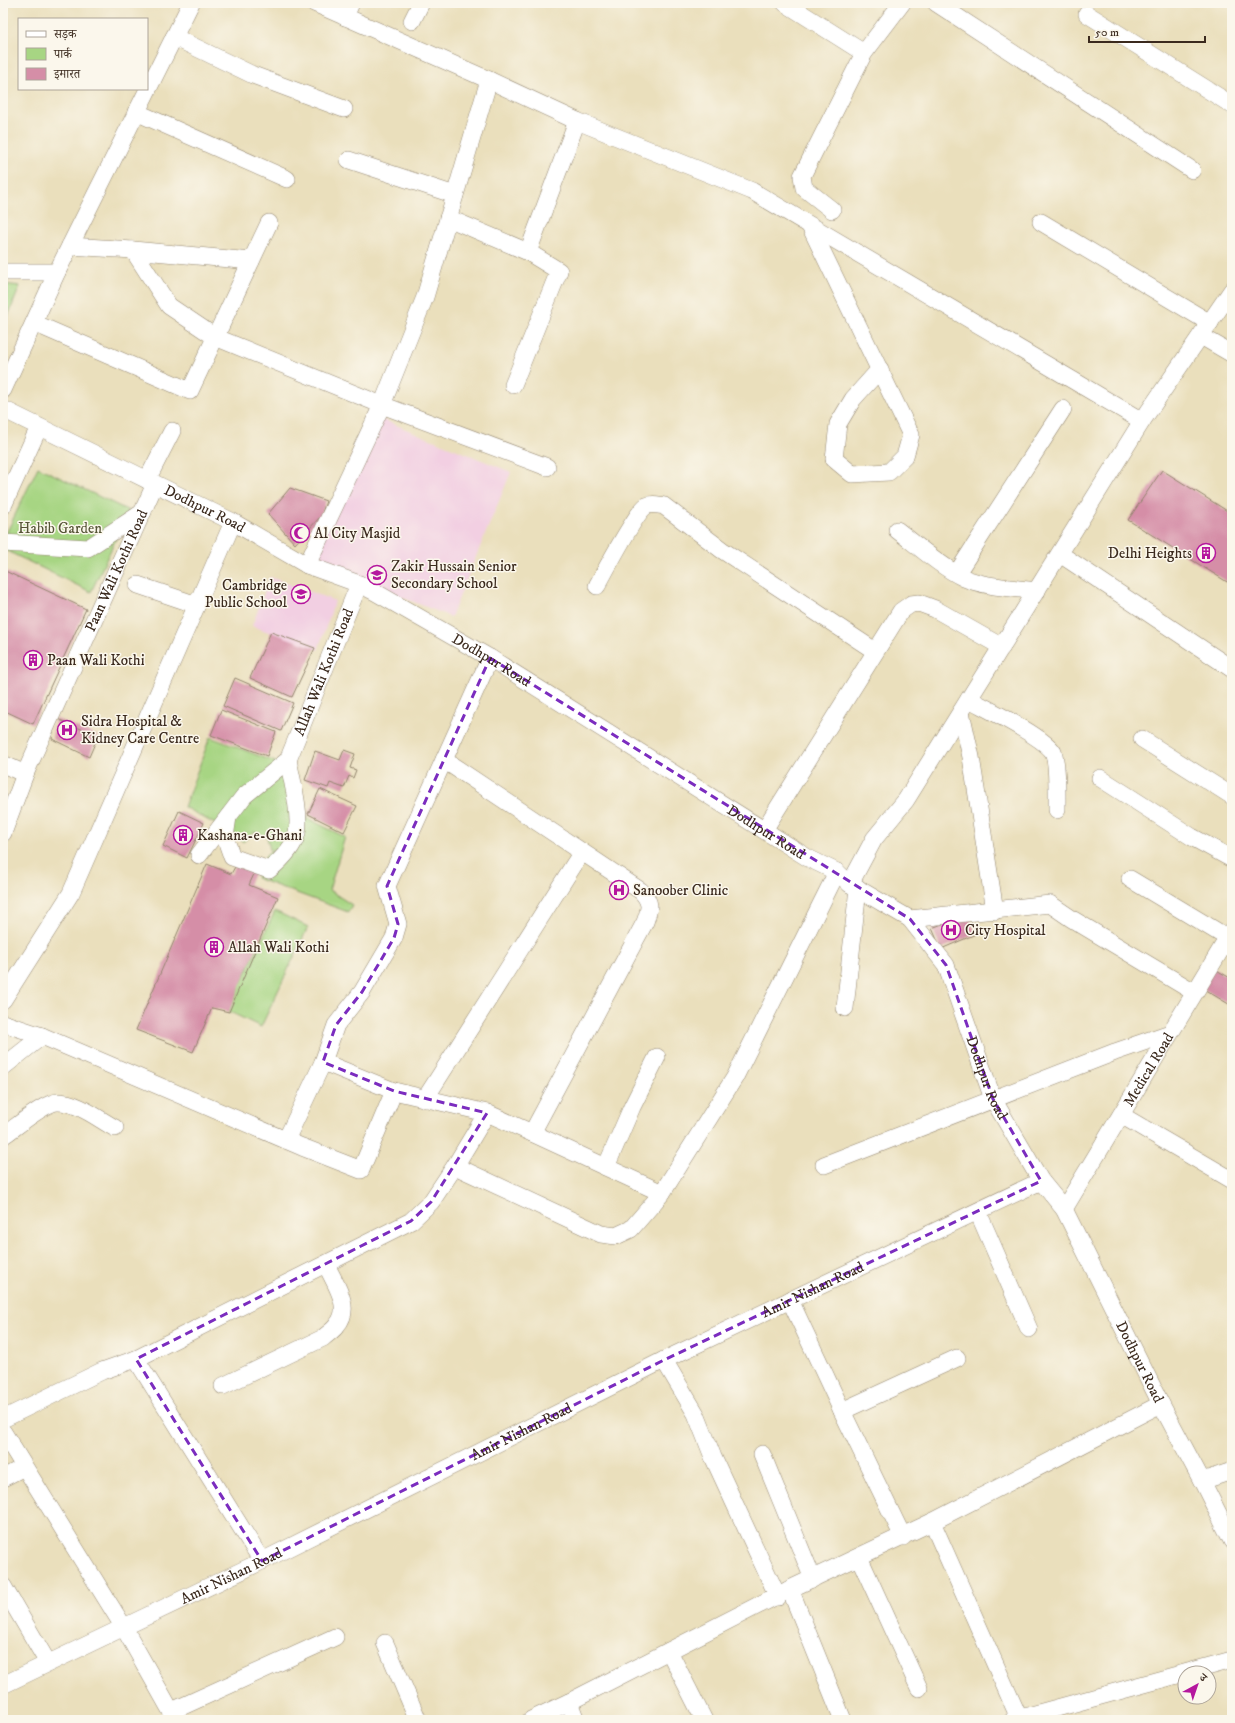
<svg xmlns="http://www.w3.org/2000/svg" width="1235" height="1723" viewBox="0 0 1235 1723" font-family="'IM FELL DW Pica','Noto Serif Devanagari',serif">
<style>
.built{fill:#f2cfe2}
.green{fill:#a7d583;stroke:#718050}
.park{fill:url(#park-crowns);stroke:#718050}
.building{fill:#d58ea7}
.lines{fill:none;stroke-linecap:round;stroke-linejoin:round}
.minor-casing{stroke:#92846d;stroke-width:18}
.minor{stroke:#fff;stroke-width:17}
.marked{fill:none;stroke:#7b2cbf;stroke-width:3;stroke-dasharray:8 5;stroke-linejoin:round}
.labels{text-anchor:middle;stroke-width:3;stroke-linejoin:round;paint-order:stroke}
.street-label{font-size:15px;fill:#3b2a1e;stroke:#fbf7ec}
.park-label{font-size:15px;fill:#565537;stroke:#fbf7ec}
.poi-label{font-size:15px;fill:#3b2a1e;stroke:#fbf7ec;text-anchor:start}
</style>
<defs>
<pattern id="park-crowns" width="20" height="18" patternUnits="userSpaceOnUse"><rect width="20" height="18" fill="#a7d583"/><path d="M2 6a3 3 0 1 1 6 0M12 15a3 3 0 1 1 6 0" fill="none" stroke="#91b771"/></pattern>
</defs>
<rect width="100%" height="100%" fill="#fbf7ec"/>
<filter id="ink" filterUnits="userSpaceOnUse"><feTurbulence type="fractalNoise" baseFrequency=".025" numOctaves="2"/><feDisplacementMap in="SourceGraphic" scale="8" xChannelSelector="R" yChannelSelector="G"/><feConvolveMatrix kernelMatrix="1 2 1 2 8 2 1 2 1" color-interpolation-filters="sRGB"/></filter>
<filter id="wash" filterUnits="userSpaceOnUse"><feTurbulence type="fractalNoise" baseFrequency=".012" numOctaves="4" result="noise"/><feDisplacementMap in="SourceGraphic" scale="16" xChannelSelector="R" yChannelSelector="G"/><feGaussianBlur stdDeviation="0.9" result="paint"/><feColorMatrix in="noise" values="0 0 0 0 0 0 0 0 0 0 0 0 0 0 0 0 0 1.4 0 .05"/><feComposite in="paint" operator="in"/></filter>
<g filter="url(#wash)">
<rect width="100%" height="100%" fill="#eadfbc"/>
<!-- built -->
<path class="built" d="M369,414L511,472L451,617L310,560Z
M270,577L335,601L318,650L252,626Z"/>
<!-- green -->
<path class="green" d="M38,467L129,511L91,592L3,549V540Z
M210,737L278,763L217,825L184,807Z
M286,769L295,817L283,851L270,850L267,837L254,832L243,842L232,831L234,817Z
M305,817L345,837L329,890L352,905L348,912L256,878L262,860L270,852L282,853Z
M275,911L308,927L261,1027L228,1011Z"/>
<!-- park -->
<path class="park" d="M3,284L20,286L3,329Z"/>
<g id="blocks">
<!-- building -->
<path class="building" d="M1162,470L1232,514V585L1128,520Z
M290,488L326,501L321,516L295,544L268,514Z
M3,570L86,609L33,724L3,710Z
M271,632L315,648L292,697L250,678Z
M235,678L293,703L281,731L223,706Z
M221,710L276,732L267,756L211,735Z
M55,718L98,736L89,757L52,739Z
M344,750L355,754L350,768L356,770L353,778L349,776L344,788L330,783L328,788L305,780L315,751L340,760Z
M320,789L357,806L344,832L308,814Z
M179,811L204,823L187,858L163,846Z
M207,864L231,874L236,865L255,872L249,885L278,897L229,1012L212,1008L193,1052L136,1030Z
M968,914L976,934L941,949L932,928Z
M1213,968L1232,979V1006L1202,988Z"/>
</g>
</g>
<g filter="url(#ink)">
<use href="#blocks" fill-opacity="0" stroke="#92846d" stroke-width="1"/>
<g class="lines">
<defs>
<g id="minor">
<path d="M314,3L489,80L577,121L752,191L1142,421"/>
<path d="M785,3L864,53"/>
<path d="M936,3L1192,170"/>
<path d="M1087,14L1232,105"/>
<path d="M345,17L351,3"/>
<path d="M412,21L421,3"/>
<path d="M174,37L253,75L344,109"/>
<path d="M136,112L287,179"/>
<path d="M349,160L455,195"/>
<path d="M832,210L804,188L802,176L864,53L902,3"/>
<path d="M448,218L528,252L559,271L513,385"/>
<path d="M1041,222L1210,323"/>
<path d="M810,226L911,435L905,456L889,472L852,474L834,459L838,424L853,399L880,369"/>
<path d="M70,246L133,250L251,261"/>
<path d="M133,250L169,306L215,337L382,405L547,467"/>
<path d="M528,252L577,121"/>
<path d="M3,272H57"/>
<path d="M34,323L190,391L269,223"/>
<path d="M1201,336L1232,354"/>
<path d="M3,390L57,272L191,3"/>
<path id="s1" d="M3,409L233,522L307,565L359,584L375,592L490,658L808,858L837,872L850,884L910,919L946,965L993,1099L1041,1181L1064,1209L1161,1404L1202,1481L1232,1541"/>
<path d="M147,480L172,431"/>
<path d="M3,506L39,427"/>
<path d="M897,530C918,546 940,566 964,578C985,587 1014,588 1037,591"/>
<path d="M3,543L88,548L143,512"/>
<path d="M1060,554L1232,669"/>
<path d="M307,565L382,405L425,297L489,80"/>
<path d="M957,573L1063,409"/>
<path d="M138,585L197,605"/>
<path d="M597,586C604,573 637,511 646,506C652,503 658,505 664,506L722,550L875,651"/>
<path d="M969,699C987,709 1044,737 1053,752C1058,762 1057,797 1057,810"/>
<path d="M961,712L971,757L995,911"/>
<path d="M1142,739L1232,796"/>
<path d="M3,764L25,774"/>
<path d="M1100,778L1192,837L1232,859"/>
<path d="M228,817L225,837L232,857L269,870C280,861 294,847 297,833C301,814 292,780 288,760"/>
<path d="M764,830L901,611L911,604L919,603L935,609L1002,647"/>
<path id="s2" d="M3,833L25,774L155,484"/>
<path id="s3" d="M199,855L244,796L288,760L359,584"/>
<path d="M1130,879L1228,938"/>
<path d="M850,884L874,839L906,800L1142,421L1232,290"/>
<path d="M910,919L1050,904L1072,919L1194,992"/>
<path d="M3,1000L71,893L233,522"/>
<path d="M845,1008L858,888"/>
<path d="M3,1023L42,1036L302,1147L361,1170L394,1091"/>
<path d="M323,1062L394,1091L487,1113L532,1133L645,922C650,908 652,903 641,891L444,760"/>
<path d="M3,1067L42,1036"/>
<path d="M425,1099L582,852"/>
<path d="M1121,1115L1232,1180"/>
<path d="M532,1133L662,1193"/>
<path d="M3,1136C15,1128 45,1102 58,1102C78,1102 98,1119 115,1128"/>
<path d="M286,1140L323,1062L336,1025L362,992L394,938L398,924L387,886L490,658"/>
<path d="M824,1165L1115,1052L1170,1033"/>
<path d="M455,1166L601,1234L616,1236L631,1229L662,1193L735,1077L837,872"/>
<path d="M606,1167L632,1107L657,1057"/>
<path id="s4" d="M1064,1209L1232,931"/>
<path d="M978,1212L1029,1329"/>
<path d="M790,1300L842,1411L957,1358"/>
<path d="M136,1359L262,1561"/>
<path d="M664,1360L696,1414L713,1457L778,1597"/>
<path d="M223,1386L323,1338C327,1334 334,1330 337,1325C353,1307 334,1283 326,1264"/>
<path d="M842,1411L903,1537"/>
<path d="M3,1419L102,1371L136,1359L411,1221L431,1202L455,1166L487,1113"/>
<path d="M3,1432L123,1626L176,1720"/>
<path d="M762,1454L813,1579"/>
<path d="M3,1478L24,1467"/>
<path d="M1202,1481L1232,1471"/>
<path d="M932,1522L1019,1718"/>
<path d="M859,1557L919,1688"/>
<path d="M3,1586L48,1663"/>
<path d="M790,1589L843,1720"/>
<path d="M385,1643L418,1720"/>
<path d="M669,1651L704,1720"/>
<path id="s5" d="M3,1685L262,1561L664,1360L1041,1181"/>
<path d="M569,1702L790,1589L932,1522L1161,1404"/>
<path d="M172,1711L335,1637"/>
<path d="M531,1720L569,1702L576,1720"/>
<path d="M1013,1720L1232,1660"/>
</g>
</defs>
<!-- minor casing -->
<use href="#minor" class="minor-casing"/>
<!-- minor -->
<use href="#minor" class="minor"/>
</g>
</g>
<!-- marked area -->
<path class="marked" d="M490,658L910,919L946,965L993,1099L1041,1181L664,1360L262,1561L136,1359L411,1221L431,1202L487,1113L394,1091L323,1062L336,1025L362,992L394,938L398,924L387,886Z"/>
<!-- icons -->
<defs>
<symbol id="mosque-ring" viewBox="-11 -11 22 22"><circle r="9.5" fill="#fbf7ec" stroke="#b5179e" stroke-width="1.5"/><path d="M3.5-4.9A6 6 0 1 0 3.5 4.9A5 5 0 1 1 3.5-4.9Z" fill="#b5179e"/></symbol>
<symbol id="building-ring" viewBox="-11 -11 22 22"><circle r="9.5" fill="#fbf7ec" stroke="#b5179e" stroke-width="1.5"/><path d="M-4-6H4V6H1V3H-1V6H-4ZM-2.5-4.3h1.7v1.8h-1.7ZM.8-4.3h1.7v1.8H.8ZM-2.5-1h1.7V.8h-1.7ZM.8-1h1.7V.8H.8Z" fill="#b5179e"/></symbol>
<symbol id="school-ring" viewBox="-11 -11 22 22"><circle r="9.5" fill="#fbf7ec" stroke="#b5179e" stroke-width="1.5"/><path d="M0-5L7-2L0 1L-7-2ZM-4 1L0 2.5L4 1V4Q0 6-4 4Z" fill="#b5179e"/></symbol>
<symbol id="hospital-ring" viewBox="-11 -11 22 22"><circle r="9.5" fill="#fbf7ec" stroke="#b5179e" stroke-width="1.5"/><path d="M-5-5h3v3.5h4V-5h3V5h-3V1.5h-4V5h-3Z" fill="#b5179e"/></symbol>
</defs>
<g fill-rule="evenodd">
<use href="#mosque-ring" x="289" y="522" width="22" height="22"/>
<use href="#building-ring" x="1195" y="542" width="22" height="22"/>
<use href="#school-ring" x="366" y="564" width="22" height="22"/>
<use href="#school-ring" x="290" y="583" width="22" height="22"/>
<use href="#building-ring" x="22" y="649" width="22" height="22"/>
<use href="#hospital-ring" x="56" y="719" width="22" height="22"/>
<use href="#building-ring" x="172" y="824" width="22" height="22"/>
<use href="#hospital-ring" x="608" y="879" width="22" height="22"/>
<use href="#hospital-ring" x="940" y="919" width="22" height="22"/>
<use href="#building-ring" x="203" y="936" width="22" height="22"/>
</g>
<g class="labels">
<!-- street labels -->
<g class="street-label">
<text dy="5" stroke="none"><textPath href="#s1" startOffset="225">Dodhpur Road</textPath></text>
<text dy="5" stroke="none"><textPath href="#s2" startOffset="286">Paan Wali Kothi Road</textPath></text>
<text dy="5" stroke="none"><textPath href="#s1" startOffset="550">Dodhpur Road</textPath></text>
<text dy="5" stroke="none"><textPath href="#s3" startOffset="226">Allah Wali Kothi Road</textPath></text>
<text dy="5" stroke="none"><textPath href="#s1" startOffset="874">Dodhpur Road</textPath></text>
<text dy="5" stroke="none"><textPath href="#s4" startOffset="163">Medical Road</textPath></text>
<text dy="5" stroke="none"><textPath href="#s1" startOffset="1221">Dodhpur Road</textPath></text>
<text dy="5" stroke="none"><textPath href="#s5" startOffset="901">Amir Nishan Road</textPath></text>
<text dy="5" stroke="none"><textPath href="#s1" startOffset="1545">Dodhpur Road</textPath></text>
<text dy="5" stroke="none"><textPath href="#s5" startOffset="577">Amir Nishan Road</textPath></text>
<text dy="5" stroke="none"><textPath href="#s5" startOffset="253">Amir Nishan Road</textPath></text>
</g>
<!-- park labels -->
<g class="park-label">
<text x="60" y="533">Habib Garden</text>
</g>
<!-- poi labels -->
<g class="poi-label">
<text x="314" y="538">Al City Masjid</text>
<text x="1192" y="558" text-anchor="end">Delhi Heights</text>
<text x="391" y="571">Zakir Hussain Senior<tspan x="391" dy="17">Secondary School</tspan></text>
<text x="287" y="590" text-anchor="end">Cambridge<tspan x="287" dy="17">Public School</tspan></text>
<text x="47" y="665">Paan Wali Kothi</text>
<text x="81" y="726">Sidra Hospital &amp;<tspan x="81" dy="17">Kidney Care Centre</tspan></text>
<text x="197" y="840">Kashana-e-Ghani</text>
<text x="633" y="895">Sanoober Clinic</text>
<text x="965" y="935">City Hospital</text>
<text x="228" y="952">Allah Wali Kothi</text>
</g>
</g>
<!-- margin -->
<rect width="1235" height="1723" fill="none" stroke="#fbf7ec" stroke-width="16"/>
<!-- legend -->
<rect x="18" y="18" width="130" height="72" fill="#fbf7ec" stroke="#aea59a"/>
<rect x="26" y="31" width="20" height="6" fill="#ffffff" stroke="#aea59a"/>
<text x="54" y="38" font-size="12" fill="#3b2a1e">सड़क</text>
<rect x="26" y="48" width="20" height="12" fill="#a7d583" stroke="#aea59a"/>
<text x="54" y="58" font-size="12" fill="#3b2a1e">पार्क</text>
<rect x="26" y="68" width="20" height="12" fill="#d58ea7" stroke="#aea59a"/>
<text x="54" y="78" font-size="12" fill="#3b2a1e">इमारत</text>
<!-- north arrow -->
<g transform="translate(1197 1685) rotate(40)"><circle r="19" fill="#fbf7ec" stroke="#aea59a"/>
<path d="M0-3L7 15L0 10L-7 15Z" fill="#b5179e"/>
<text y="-6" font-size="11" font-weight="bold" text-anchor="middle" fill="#3b2a1e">उ</text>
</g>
<!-- scale -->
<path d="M1089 36v6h116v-6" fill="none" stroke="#3b2a1e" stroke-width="2"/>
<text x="1095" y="36" font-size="12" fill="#3b2a1e" stroke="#fbf7ec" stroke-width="3" paint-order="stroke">50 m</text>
</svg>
